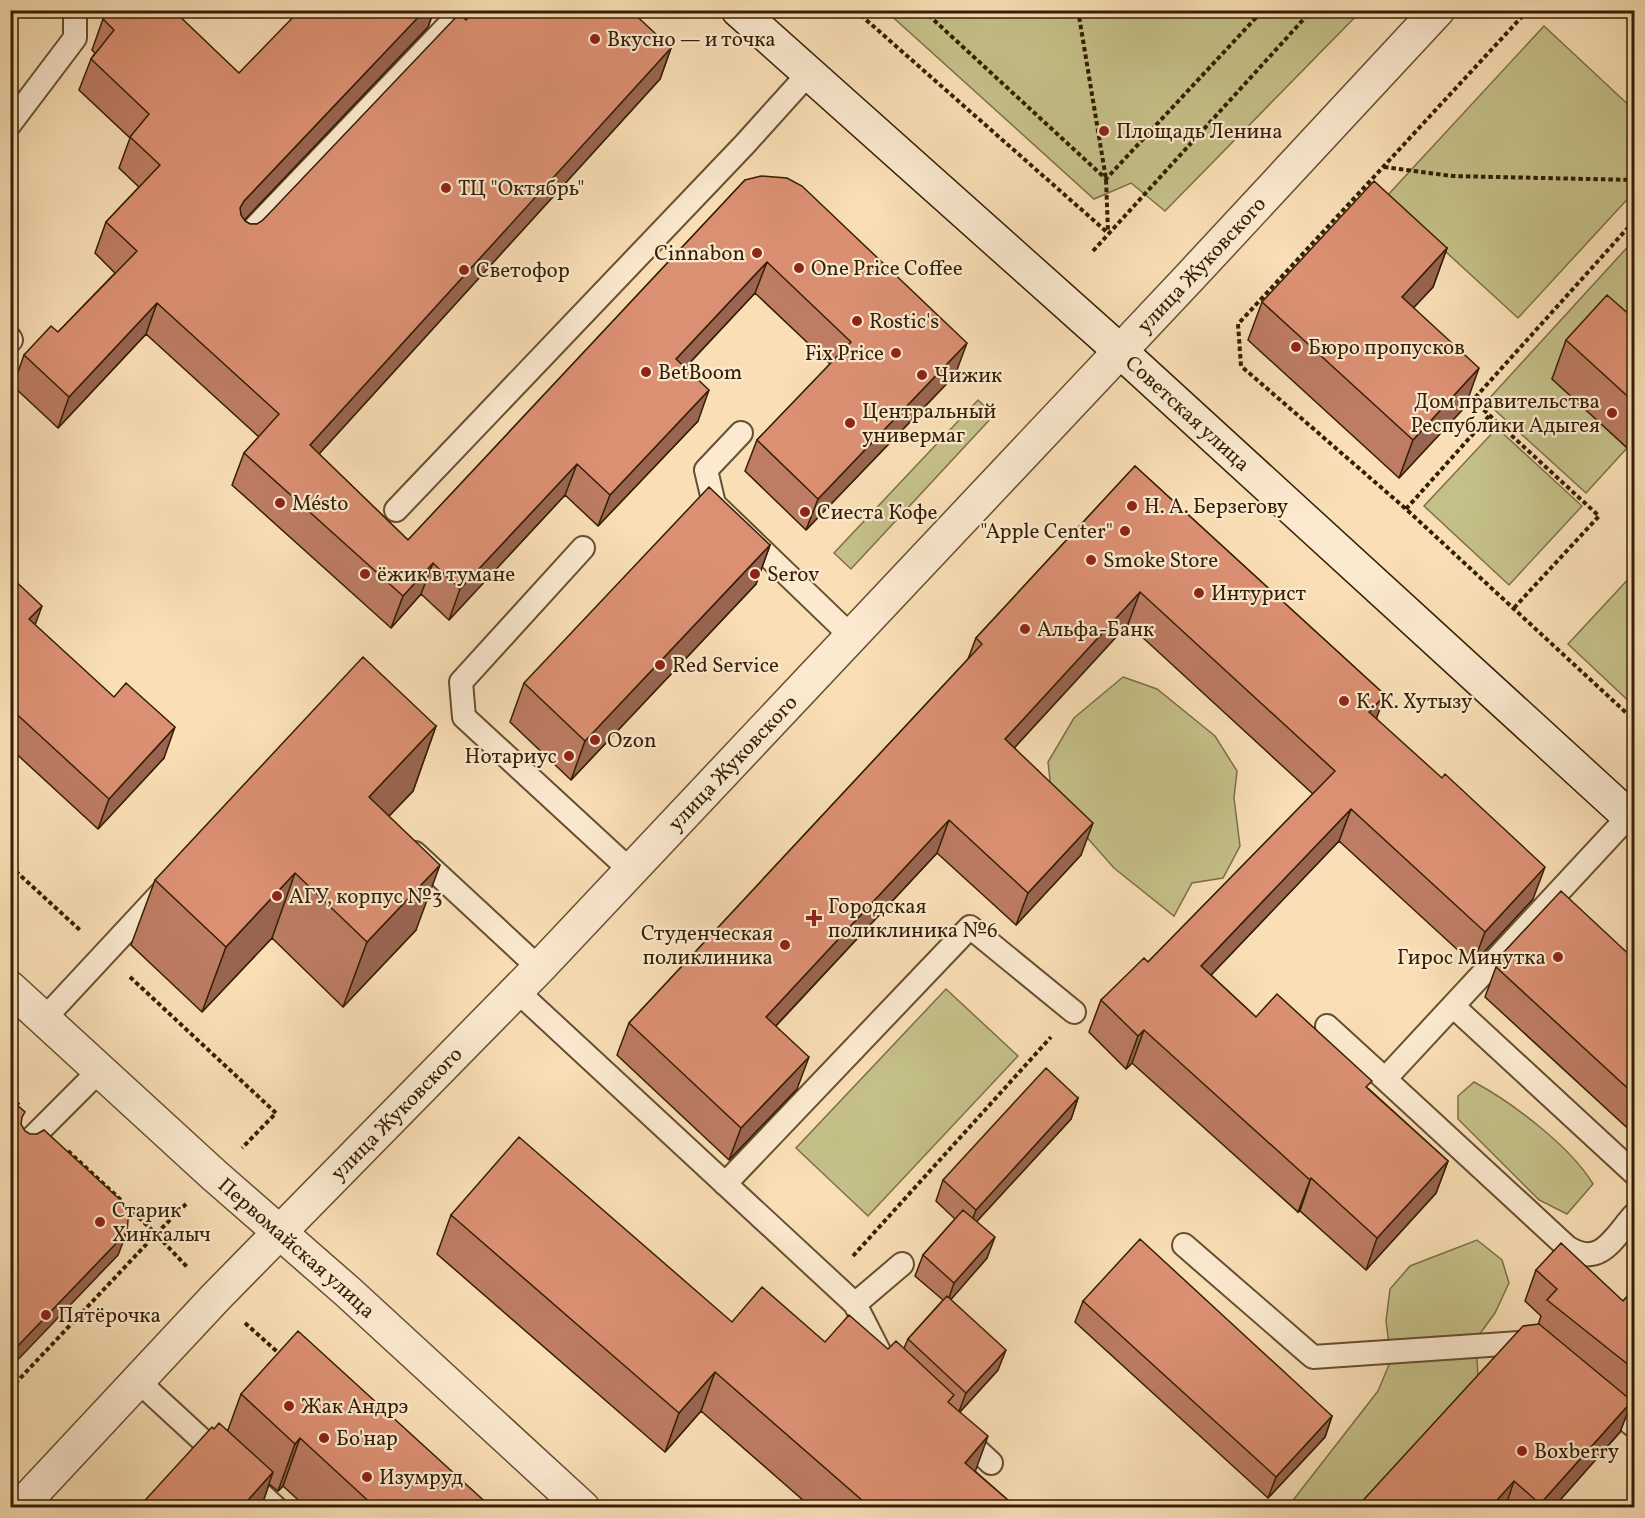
<svg xmlns="http://www.w3.org/2000/svg" width="1645" height="1518" viewBox="0 0 1645 1518" font-family="Vollkorn,serif">
<style>
.green{fill:#c5c089;stroke:#7c7046;stroke-width:1.5}
.lines{fill:none;stroke-linecap:round;stroke-linejoin:round}
.service-casing{stroke:#664f30;stroke-width:26}
.minor-casing{stroke:#664f30;stroke-width:36}
.tertiary-casing{stroke:#664f30;stroke-width:36}
.secondary-casing{stroke:#341f03;stroke-width:36}
.path{stroke:#341f03;stroke-width:4;stroke-dasharray:4.5 3;stroke-linecap:butt}
.service{stroke:#fcead0;stroke-width:22}
.minor{stroke:#fcead0;stroke-width:33}
.tertiary{stroke:#fcead0;stroke-width:33}
.secondary{stroke:#fcead0;stroke-width:33}
.wall{fill:#bd7c63;stroke:#341f03;stroke-width:1.5}
.shaded-wall{fill:#9a6550;stroke:#341f03;stroke-width:1.5}
.building{fill:#dc9073;stroke:#341f03;stroke-width:1.5}
.poi-dot{fill:#8f2418;stroke:#fcead0;stroke-width:2}
.labels{text-anchor:middle;stroke-width:4.5;stroke-linejoin:round;paint-order:stroke}
.poi-label{font-size:21px;fill:#341f03;stroke:#fcead0;text-anchor:start}
.street-label{font-size:21px;fill:#341f03;stroke:#fcead0}
</style>
<rect width="100%" height="100%" fill="#fadfb6"/>
<filter id="stains"><feTurbulence type="fractalNoise" baseFrequency=".00333" numOctaves="4"/><feColorMatrix values="0 0 0 0 .2 0 0 0 0 .09 0 0 0 0 .02 0 0 0 .5 -.17"/></filter>
<radialGradient id="worn" r=".72"><stop offset=".6" stop-color="#630" stop-opacity="0"/><stop offset="1" stop-color="#630" stop-opacity=".3"/></radialGradient>
<!-- green -->
<path class="green" d="M886,11H1361L1165,211L1131,183L1094,199Z
M1544,26L1634,110V192L1518,318L1386,197Z
M1634,240V336L1552,378L1627,448L1586,493L1486,402Z
M978,400L994,415L851,569L834,553Z
M1497,428L1582,506L1509,585L1424,506Z
M1634,573V706L1568,644Z
M1123,677L1157,689L1215,736L1237,771L1234,798L1240,846L1223,878L1192,883L1174,916L1114,868L1052,798L1048,762L1074,718Z
M946,989L1018,1056L868,1216L796,1148Z
M1474,1082C1513,1103 1571,1147 1593,1184L1567,1214L1539,1200L1458,1119V1096Z
M1477,1240L1502,1260L1509,1283L1495,1313L1476,1339L1478,1379L1359,1507L1287,1508L1378,1391L1391,1360L1386,1321L1390,1289L1410,1266Z"/>
<g class="lines">
<defs>
<path id="service" d="M10,124L75,38V10
M242,241L463,10
M10,338L11,340
M741,433L706,470L714,504L851,636
M396,510L745,144L809,73
M583,548L461,682L464,717L630,870
M1629,816L1385,1079L1567,1247C1600,1269 1614,1237 1634,1215
M415,853L539,968
M516,990L855,1304L883,1359
M1453,1006L1634,1173
M44,1019L163,891
M1327,1026L1385,1079
M26,1144L99,1071
M725,1184L970,927L1074,1012
M1184,1245L1313,1357L1532,1342L1536,1345
M855,1304L902,1264
M137,1380L276,1508
M1603,1400L1634,1426
M960,1434L991,1463"/>
<g id="minor">
<path id="s1" d="M10,988L214,1175L348,1292L583,1508"/>
</g>
<g id="tertiary">
<path id="s2" d="M19,1508L216,1297L539,968L1189,278L1438,10"/>
</g>
<g id="secondary">
<path id="s3" d="M738,10L1120,351L1634,821"/>
</g>
</defs>
<!-- service casing -->
<use href="#service" class="service-casing"/>
<!-- minor casing -->
<use href="#minor" class="minor-casing"/>
<!-- tertiary casing -->
<use href="#tertiary" class="tertiary-casing"/>
<!-- secondary casing -->
<use href="#secondary" class="secondary-casing"/>
<!-- path -->
<path class="path" d="M855,10L1108,233
M923,10L1106,179L1263,10
M1078,10L1106,179L1108,232
M1528,10L1238,324L1241,366L1406,509L1634,720
M1624,10L1634,20
M1384,167L1452,176L1634,180
M1093,251L1312,10
M1406,509L1490,415
M1514,608L1599,516L1473,400L1634,221
M10,866L81,931
M130,977L276,1113L242,1148
M10,1097L19,1105
M68,1151L122,1201
M186,1204L156,1234L188,1268
M853,1256L1051,1037
M245,1323L282,1356
M10,1389L156,1234L127,1206"/>
<!-- service -->
<use href="#service" class="service"/>
<!-- minor -->
<use href="#minor" class="minor"/>
<!-- tertiary -->
<use href="#tertiary" class="tertiary"/>
<!-- secondary -->
<use href="#secondary" class="secondary"/>
</g>
<!-- wall -->
<path class="wall" d="M341,10H434L428,27L244,220L250,224H257L263,220L466,20L671,48L660,79L319,454L408,540L745,180L955,375L806,530L745,471L757,440L830,364L755,293L685,368L698,421L598,526L565,495L449,620L421,594L391,628L232,485L244,453L259,437L146,334L58,428L13,386L24,355L58,332L115,273L95,253L106,222L139,187L119,168L130,138L79,90L91,59L95,53L92,50L103,19L239,73L339,13Z
M1447,248L1433,287L1413,308L1465,407L1399,478L1248,340L1262,302Z
M1635,313V455L1552,379L1566,340L1631,316Z
M1135,466L1385,695L1376,718L1533,899L1473,964L1339,841L1211,975L1256,1017L1369,1089L1448,1161L1436,1193L1366,1270L1300,1211L1298,1212L1132,1063L1126,1069L1089,1032L1101,1000L1148,962L1313,794L1128,624L1014,748L1081,855L1016,925L937,853L776,1026L797,1089L729,1160L617,1055L629,1023L968,659L976,638Z
M770,545L756,584L571,780L510,722L524,683Z
M10,576L35,625L164,758L98,829L10,748Z
M436,726L413,791L389,816L416,930L343,1007L272,938L202,1012L131,945L155,880Z
M1504,952L1635,960V1135L1485,997L1496,967L1500,963Z
M1078,1098L1071,1119L977,1221L987,1258L950,1300L998,1370L960,1412L975,1471L1017,1508H812L701,1411L665,1452L437,1254L451,1215L732,1322L825,1342L888,1349L904,1348L908,1339L943,1300L915,1276L923,1255L955,1219L936,1201L943,1180Z
M1536,1270L1623,1301L1635,1288V1409L1630,1405L1620,1432L1553,1508H1356L1538,1325L1541,1316L1525,1301Z
M1083,1301L1332,1416L1325,1437L1268,1498L1075,1322Z
M241,1394L492,1508H307L283,1486L278,1491L269,1484L261,1508H138L214,1429L228,1430Z"/>
<!-- shaded-wall -->
<path class="shaded-wall" d="M10,10H19L10,20Z
M425,10H434L428,27L232,233L240,208L244,201Z
M671,48L660,79L298,477L310,445Z
M1447,248L1433,287L1388,335L1402,297Z
M767,262L755,293L664,390L676,359Z
M157,303L146,334L58,428L69,397Z
M967,343L955,375L806,530L818,499Z
M1479,368L1465,407L1399,478L1413,440Z
M709,390L698,421L598,526L610,495Z
M577,464L565,495L449,620L460,589Z
M770,545L756,584L571,780L585,741Z
M433,563L421,594L391,628L403,596Z
M1140,592L1128,624L993,771L1005,739Z
M42,606L31,636L29,619Z
M1385,695L1373,728L1369,712Z
M436,726L413,791L345,862L369,797Z
M175,727L164,758L98,829L109,799Z
M1351,809L1339,841L1189,998L1201,966Z
M949,820L937,853L754,1049L766,1017Z
M1093,823L1081,855L1016,925L1028,893Z
M440,865L416,930L343,1007L367,942Z
M1545,867L1533,899L1473,964L1485,932Z
M295,873L272,938L202,1012L226,947Z
M1144,1030L1132,1063L1126,1069L1138,1036Z
M809,1057L797,1089L729,1160L741,1128Z
M1078,1098L1071,1119L968,1231L976,1210Z
M1448,1161L1436,1193L1366,1270L1377,1238Z
M1311,1178L1300,1211L1298,1212L1310,1180Z
M127,1232L118,1255L10,1368V1354Z
M995,1237L987,1258L947,1304L954,1283Z
M1006,1350L998,1370L958,1414L966,1393Z
M715,1372L701,1411L665,1452L679,1413Z
M1632,1401L1620,1432L1553,1508H1538L1540,1504Z
M1332,1416L1325,1437L1268,1498L1276,1477Z
M988,1436L974,1475L965,1463Z
M300,1438L283,1486L278,1491L295,1444Z
M273,1472L261,1508H241Z
M1514,1481L1505,1508H1490Z"/>
<!-- building -->
<path class="building" d="M111,10H173L239,73L300,10H336L339,13L341,10H425L244,201L240,208L241,215L245,221L250,224H257L263,220L459,14L466,20L475,10H630L671,48L310,445L408,540L745,180L761,176L787,178L802,186L967,343L818,499L757,440L851,342L767,262L676,359L709,390L610,495L577,464L460,589L433,563L403,596L244,453L279,414L157,303L69,397L24,355L51,326L58,332L137,251L106,222L160,165L130,137L149,114L91,59L114,30L103,19Z
M1374,181L1447,248L1402,297L1479,368L1413,440L1262,302Z
M1607,295L1631,316L1635,313V403L1566,340Z
M1135,466L1385,695L1369,712L1442,778L1445,774L1545,867L1485,932L1351,809L1201,966L1256,1017L1277,994L1372,1081L1366,1087L1448,1161L1377,1238L1311,1178L1310,1180L1144,1030L1138,1036L1101,1000L1144,958L1148,962L1335,771L1140,592L1005,739L1093,823L1028,893L949,820L766,1017L809,1057L741,1128L629,1023L982,644L976,638Z
M709,487L770,545L585,741L524,683Z
M10,576L42,606L29,619L114,697L126,683L175,727L109,799L10,708Z
M363,657L436,726L369,797L440,865L367,942L295,873L226,947L155,880Z
M1561,891L1635,960V1095L1496,967L1507,955L1504,952Z
M1046,1068L1078,1098L976,1210L943,1180Z
M10,1099L25,1112L22,1117L21,1124L25,1131L30,1134H37L44,1130L129,1208L127,1232L10,1354Z
M519,1137L732,1322L762,1287L825,1342L849,1315L888,1349L896,1341L954,1395L948,1402L988,1436L965,1463L1017,1508H871L715,1372L679,1413L451,1215Z
M963,1210L995,1237L954,1283L923,1255Z
M1140,1239L1332,1416L1276,1477L1083,1301Z
M1561,1243L1623,1301L1635,1288V1370L1547,1300L1557,1289L1536,1270Z
M947,1296L1006,1350L966,1393L908,1339Z
M1539,1324L1632,1401L1540,1504L1514,1481L1490,1508H1356L1523,1326Z
M298,1331L492,1508H376L300,1438L295,1444L241,1394Z
M219,1423L273,1472L241,1508H138L212,1427L214,1429Z"/>
<!-- markers -->
<g class="poi-dot">
<circle cx="595" cy="39" r="6"/>
<circle cx="1104" cy="131" r="6"/>
<circle cx="446" cy="188" r="6"/>
<circle cx="757" cy="253" r="6"/>
<circle cx="799" cy="268" r="6"/>
<circle cx="464" cy="270" r="6"/>
<circle cx="857" cy="321" r="6"/>
<circle cx="1296" cy="347" r="6"/>
<circle cx="896" cy="353" r="6"/>
<circle cx="646" cy="372" r="6"/>
<circle cx="922" cy="375" r="6"/>
<circle cx="1612" cy="413" r="6"/>
<circle cx="850" cy="423" r="6"/>
<circle cx="280" cy="503" r="6"/>
<circle cx="1132" cy="506" r="6"/>
<circle cx="805" cy="512" r="6"/>
<circle cx="1125" cy="531" r="6"/>
<circle cx="1091" cy="560" r="6"/>
<circle cx="365" cy="574" r="6"/>
<circle cx="755" cy="574" r="6"/>
<circle cx="1199" cy="593" r="6"/>
<circle cx="1025" cy="629" r="6"/>
<circle cx="660" cy="665" r="6"/>
<circle cx="1344" cy="701" r="6"/>
<circle cx="595" cy="740" r="6"/>
<circle cx="569" cy="756" r="6"/>
<circle cx="277" cy="896" r="6"/>
<path d="M811 909h6v6h6v6h-6v6h-6v-6h-6v-6h6z"/>
<circle cx="785" cy="945" r="6"/>
<circle cx="1558" cy="957" r="6"/>
<circle cx="100" cy="1222" r="6"/>
<circle cx="46" cy="1315" r="6"/>
<circle cx="289" cy="1406" r="6"/>
<circle cx="324" cy="1438" r="6"/>
<circle cx="1522" cy="1451" r="6"/>
<circle cx="367" cy="1477" r="6"/>
</g>
<g class="labels">
<!-- poi labels -->
<g class="poi-label">
<text x="607" y="46">Вкусно — и точка</text>
<text x="1116" y="138">Площадь Ленина</text>
<text x="458" y="195">ТЦ "Октябрь"</text>
<text x="745" y="260" text-anchor="end">Cinnabon</text>
<text x="811" y="275">One Price Coffee</text>
<text x="476" y="277">Светофор</text>
<text x="869" y="328">Rostic's</text>
<text x="1308" y="354">Бюро пропусков</text>
<text x="884" y="360" text-anchor="end">Fix Price</text>
<text x="658" y="379">BetBoom</text>
<text x="934" y="382">Чижик</text>
<text x="1600" y="408" text-anchor="end">Дом правительства<tspan x="1600" dy="24">Республики Адыгея</tspan></text>
<text x="862" y="418">Центральный<tspan x="862" dy="24">универмаг</tspan></text>
<text x="292" y="510">Mésto</text>
<text x="1144" y="513">Н. А. Берзегову</text>
<text x="817" y="519">Сиеста Кофе</text>
<text x="1113" y="538" text-anchor="end">"Apple Center"</text>
<text x="1103" y="567">Smoke Store</text>
<text x="377" y="581">ёжик в тумане</text>
<text x="767" y="581">Serov</text>
<text x="1211" y="600">Интурист</text>
<text x="1037" y="636">Альфа-Банк</text>
<text x="672" y="672">Red Service</text>
<text x="1356" y="708">К. К. Хутызу</text>
<text x="607" y="747">Ozon</text>
<text x="557" y="763" text-anchor="end">Нотариус</text>
<text x="289" y="903">АГУ, корпус №3</text>
<text x="828" y="913">Городская<tspan x="828" dy="24">поликлиника №6</tspan></text>
<text x="773" y="940" text-anchor="end">Студенческая<tspan x="773" dy="24">поликлиника</tspan></text>
<text x="1546" y="964" text-anchor="end">Гирос Минутка</text>
<text x="112" y="1217">Старик<tspan x="112" dy="24">Хинкалыч</tspan></text>
<text x="58" y="1322">Пятёрочка</text>
<text x="301" y="1413">Жак Андрэ</text>
<text x="336" y="1445">Бо'нар</text>
<text x="1534" y="1458">Boxberry</text>
<text x="379" y="1484">Изумруд</text>
</g>
<!-- street labels -->
<g class="street-label">
<text dy="7" stroke="none"><textPath href="#s2" startOffset="1716">улица Жуковского</textPath></text>
<text dy="7" stroke="none"><textPath href="#s3" startOffset="604">Советская улица</textPath></text>
<text dy="7" stroke="none"><textPath href="#s2" startOffset="1032">улица Жуковского</textPath></text>
<text dy="7" stroke="none"><textPath href="#s2" startOffset="546">улица Жуковского</textPath></text>
<text dy="7" stroke="none"><textPath href="#s1" startOffset="387">Первомайская улица</textPath></text>
</g>
</g>
<!-- margin -->
<rect width="1645" height="1518" fill="none" stroke="#fadfb6" stroke-width="36"/>
<rect x="12" y="12" width="1621" height="1494" fill="none" stroke="#341f03" stroke-width="3"/>
<rect x="18" y="18" width="1609" height="1482" fill="none" stroke="#341f03" stroke-width="1.5"/>
<rect width="100%" height="100%" filter="url(#stains)"/>
<rect width="100%" height="100%" fill="url(#worn)"/>
</svg>
